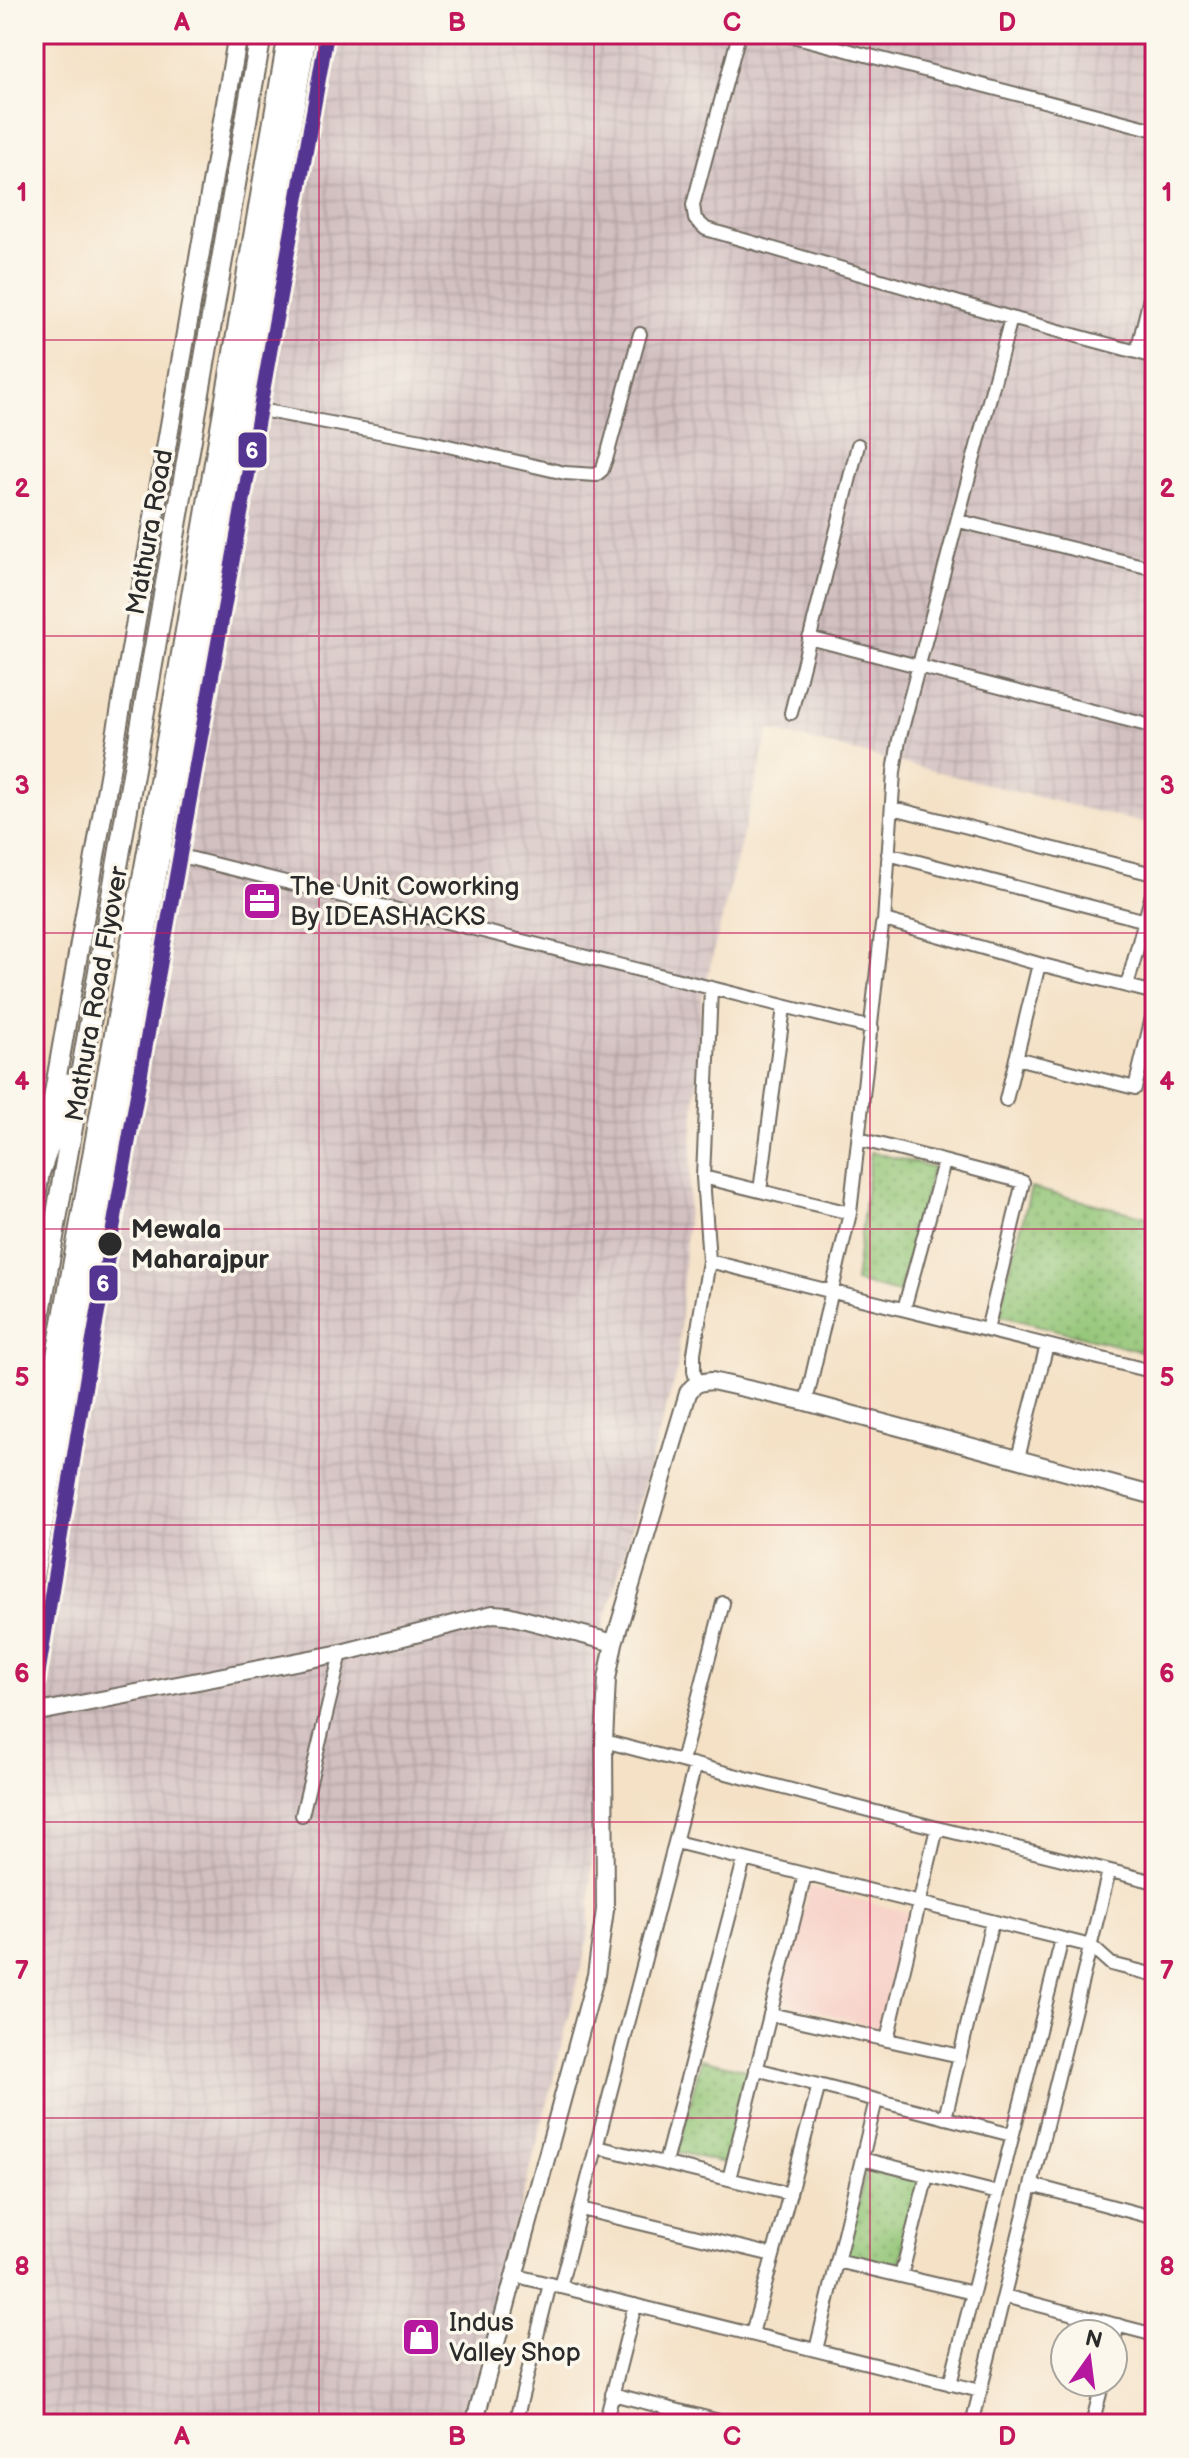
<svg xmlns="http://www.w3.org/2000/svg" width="1189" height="2458" viewBox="0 0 1189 2458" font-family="'Balsamiq Sans',sans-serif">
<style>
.built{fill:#f7d1c8}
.industrial{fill:url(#industrial-grid)}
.park{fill:url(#park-dots);stroke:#5e7850;stroke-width:2}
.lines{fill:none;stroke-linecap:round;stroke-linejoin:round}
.minor-casing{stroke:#716b61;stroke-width:16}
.tertiary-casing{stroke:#716b61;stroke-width:20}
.secondary-casing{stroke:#716b61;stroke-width:22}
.trunk-casing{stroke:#716b61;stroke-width:24}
.minor{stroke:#fff;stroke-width:12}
.tertiary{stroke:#fff;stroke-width:16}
.secondary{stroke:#fff;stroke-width:18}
.trunk{stroke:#fff;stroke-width:20}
.metro-1-casing{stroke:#fbf7ec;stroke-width:20}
.metro-1{stroke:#553592;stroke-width:14}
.grid{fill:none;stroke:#c2185b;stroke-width:2;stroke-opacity:0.55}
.stop-dot{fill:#2b2b2b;stroke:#fbf7ec;stroke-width:3}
.labels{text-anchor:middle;stroke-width:7;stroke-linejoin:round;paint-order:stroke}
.street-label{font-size:26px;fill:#2b2b2b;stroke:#fbf7ec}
.poi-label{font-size:26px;fill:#2b2b2b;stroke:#fbf7ec;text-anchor:start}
.stop-label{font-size:26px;font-weight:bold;fill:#2b2b2b;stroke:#fbf7ec;text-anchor:start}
.line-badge{stroke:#fbf7ec;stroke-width:3}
.badge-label{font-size:22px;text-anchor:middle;font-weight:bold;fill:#fff}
.neatline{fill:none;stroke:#c2185b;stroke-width:3}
.grid-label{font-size:26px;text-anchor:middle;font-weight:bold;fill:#c2185b}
</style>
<defs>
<pattern id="industrial-grid" width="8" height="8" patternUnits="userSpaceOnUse" patternTransform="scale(2)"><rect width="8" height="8" fill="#d2bfc0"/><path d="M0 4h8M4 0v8" fill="none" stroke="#b4a4a5"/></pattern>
<pattern id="park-dots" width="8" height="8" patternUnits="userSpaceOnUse" patternTransform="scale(2)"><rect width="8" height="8" fill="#91c475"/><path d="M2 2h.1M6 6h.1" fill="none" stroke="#779f60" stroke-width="1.8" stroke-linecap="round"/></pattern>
</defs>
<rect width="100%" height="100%" fill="#fbf7ec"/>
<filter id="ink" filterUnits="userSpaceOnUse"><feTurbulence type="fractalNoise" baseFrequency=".0125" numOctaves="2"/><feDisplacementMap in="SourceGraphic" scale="16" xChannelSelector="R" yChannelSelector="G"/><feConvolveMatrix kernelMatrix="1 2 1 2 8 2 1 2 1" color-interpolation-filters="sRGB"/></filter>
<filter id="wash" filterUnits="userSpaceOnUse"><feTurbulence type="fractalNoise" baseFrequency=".006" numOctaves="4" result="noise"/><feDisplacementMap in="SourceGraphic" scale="32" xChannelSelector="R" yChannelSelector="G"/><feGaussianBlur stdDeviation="1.8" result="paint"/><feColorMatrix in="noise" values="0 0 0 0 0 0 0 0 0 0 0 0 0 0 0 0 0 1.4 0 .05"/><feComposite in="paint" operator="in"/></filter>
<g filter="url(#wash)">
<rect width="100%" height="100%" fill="#f4e1c6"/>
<!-- built -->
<path class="built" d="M810,1887L910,1913L880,2028L780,2001Z"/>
<!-- industrial -->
<path class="industrial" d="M304,34H1155V826L769,730L702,998L677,1371L598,1645L589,1937L466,2424H34V1653L184,743Z"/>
<!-- park -->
<path class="park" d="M871,1152L933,1167L899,1293L855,1282Z
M1031,1188L1155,1219V1339L1151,1354L998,1315Z
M701,2059L747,2070L724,2163L678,2152Z
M866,2170L920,2182L899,2268L845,2255Z"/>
</g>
<g filter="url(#ink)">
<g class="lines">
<defs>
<path id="minor" d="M739,34L693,205L695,219L706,229L1011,318L1155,357
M785,34L1155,130
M1137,351L1155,278
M244,407L422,440L565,473L596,475L602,470L607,456L640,334
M959,521L1155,569
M809,638L1155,727
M791,713L858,445
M893,808L1153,874
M161,851L872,1028
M888,854L1146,921
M884,922L894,772L899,740L1011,318
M1127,986L1155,883
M1016,1058L1135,1088L1155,1005
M1006,1100L1039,964
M859,1139L1023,1182L987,1330
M703,1177L850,1213
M760,1191L784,1007
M709,1261L1155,1372
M904,1309L944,1162
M697,1384L694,1371V1353L709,1261L703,1177L711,989
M806,1402L850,1213L882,925L888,921L1039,964L1155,993
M1018,1458L1047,1345
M604,1741L937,1828L1155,1882
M682,1761L723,1603
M302,1815L341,1653
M676,1842L1091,1946L1111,1964L1155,1975
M770,2014L960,2056
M887,2040L937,1828
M756,2069L1012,2135
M945,2118L992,1922
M597,2147L790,2194
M862,2159L998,2193
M665,2163L744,1860
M729,2179L805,1875
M1032,2185L1155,2218
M581,2209L773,2255
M837,2261L973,2293
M513,2275L980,2391
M901,2276L927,2176
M560,2287L695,1765
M1004,2296L1155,2335
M752,2334L819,2085
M1113,2344L1118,2325
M816,2350L876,2100
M950,2384L1062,1939
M612,2394L731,2424
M515,2424L550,2284
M605,2424L635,2305
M972,2424L1109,1871
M1092,2424L1103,2382"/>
<path id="tertiary" d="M34,1713L341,1653L493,1614L507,1615L614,1643
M474,2424L596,1975L605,1910L604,1741L607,1679L614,1643L688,1393C694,1383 700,1382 712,1381L806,1402L1155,1496"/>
<path id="secondary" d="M47,1133L238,34
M34,1211L42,1159
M34,1577L161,851L224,520L307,34"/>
<path id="trunk" d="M192,688L195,646
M40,1170L71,1083
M34,1347L261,34
M34,1483L148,851L289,34"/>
</defs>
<!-- minor casing -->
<use href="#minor" class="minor-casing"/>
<!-- tertiary casing -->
<use href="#tertiary" class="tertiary-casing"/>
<!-- secondary casing -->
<use href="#secondary" class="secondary-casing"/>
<!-- trunk casing -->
<use href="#trunk" class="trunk-casing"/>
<!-- minor -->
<use href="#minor" class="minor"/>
<!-- tertiary -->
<use href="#tertiary" class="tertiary"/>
<!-- secondary -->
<use href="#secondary" class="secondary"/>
<!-- trunk -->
<use href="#trunk" class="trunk"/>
<defs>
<path id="metro-1" d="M34,1700L90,1357L327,34"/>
</defs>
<!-- metro-1 casing -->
<use href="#metro-1" class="metro-1-casing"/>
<!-- metro-1 -->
<use href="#metro-1" class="metro-1"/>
</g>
</g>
<!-- grid -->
<path class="grid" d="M319,34V2424M594,34V2424M870,34V2424M34,340H1155M34,636H1155M34,933H1155M34,1229H1155M34,1525H1155M34,1822H1155M34,2118H1155"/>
<!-- icons -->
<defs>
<symbol id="office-square" viewBox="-11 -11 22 22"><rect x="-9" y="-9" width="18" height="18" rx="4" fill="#b5179e" stroke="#fbf7ec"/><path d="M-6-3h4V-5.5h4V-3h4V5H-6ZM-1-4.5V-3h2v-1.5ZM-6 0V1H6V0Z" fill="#fff"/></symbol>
<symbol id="shop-square" viewBox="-11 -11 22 22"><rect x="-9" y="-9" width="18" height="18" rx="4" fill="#b5179e" stroke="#fbf7ec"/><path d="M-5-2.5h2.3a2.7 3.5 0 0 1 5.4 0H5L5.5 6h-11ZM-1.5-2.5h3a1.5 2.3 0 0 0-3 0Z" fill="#fff"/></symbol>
</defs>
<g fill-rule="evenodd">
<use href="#office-square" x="240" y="879" width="44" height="44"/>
<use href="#shop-square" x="399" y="2315" width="44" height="44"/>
</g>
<!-- markers -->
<circle class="stop-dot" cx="110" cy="1244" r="13"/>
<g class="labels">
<!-- street labels -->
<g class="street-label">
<text transform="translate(149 532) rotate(-80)" y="9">Mathura Road</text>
<text transform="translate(96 994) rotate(-80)" y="9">Mathura Road Flyover</text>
</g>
<!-- poi labels -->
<g class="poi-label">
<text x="290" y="895">The Unit Coworking<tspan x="290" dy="30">By IDEASHACKS</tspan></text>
<text x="449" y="2331">Indus<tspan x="449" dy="30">Valley Shop</tspan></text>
</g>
<!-- stop labels -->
<g class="stop-label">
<text x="131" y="1238">Mewala<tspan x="131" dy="30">Maharajpur</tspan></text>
</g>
</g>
<g class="line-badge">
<rect x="237" y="431" width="31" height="38" rx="8" fill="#553592"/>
<rect x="88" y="1264" width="31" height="38" rx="8" fill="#553592"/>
</g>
<g class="badge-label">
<text x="252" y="458">6</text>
<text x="103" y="1291">6</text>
</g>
<!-- margin -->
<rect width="1189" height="2458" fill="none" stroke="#fbf7ec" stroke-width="88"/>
<!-- north arrow -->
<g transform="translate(1089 2358) rotate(14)"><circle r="38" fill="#fbf7ec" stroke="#a8a59f" stroke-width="2"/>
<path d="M0-6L14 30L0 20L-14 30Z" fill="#b5179e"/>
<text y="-12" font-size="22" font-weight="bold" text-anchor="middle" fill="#2b2b2b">N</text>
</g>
<rect x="44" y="44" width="1101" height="2370" class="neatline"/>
<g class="grid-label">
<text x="182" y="31">A</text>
<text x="457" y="31">B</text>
<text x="732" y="31">C</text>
<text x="1007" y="31">D</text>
<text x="22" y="201">1</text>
<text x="1167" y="201">1</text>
<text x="22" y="497">2</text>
<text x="1167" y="497">2</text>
<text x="22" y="794">3</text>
<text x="1167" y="794">3</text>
<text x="22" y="1090">4</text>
<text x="1167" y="1090">4</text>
<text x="22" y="1386">5</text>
<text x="1167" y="1386">5</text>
<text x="22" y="1682">6</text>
<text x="1167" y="1682">6</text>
<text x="22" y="1979">7</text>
<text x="1167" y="1979">7</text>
<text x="22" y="2275">8</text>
<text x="1167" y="2275">8</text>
<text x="182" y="2445">A</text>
<text x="457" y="2445">B</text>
<text x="732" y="2445">C</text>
<text x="1007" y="2445">D</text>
</g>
</svg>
